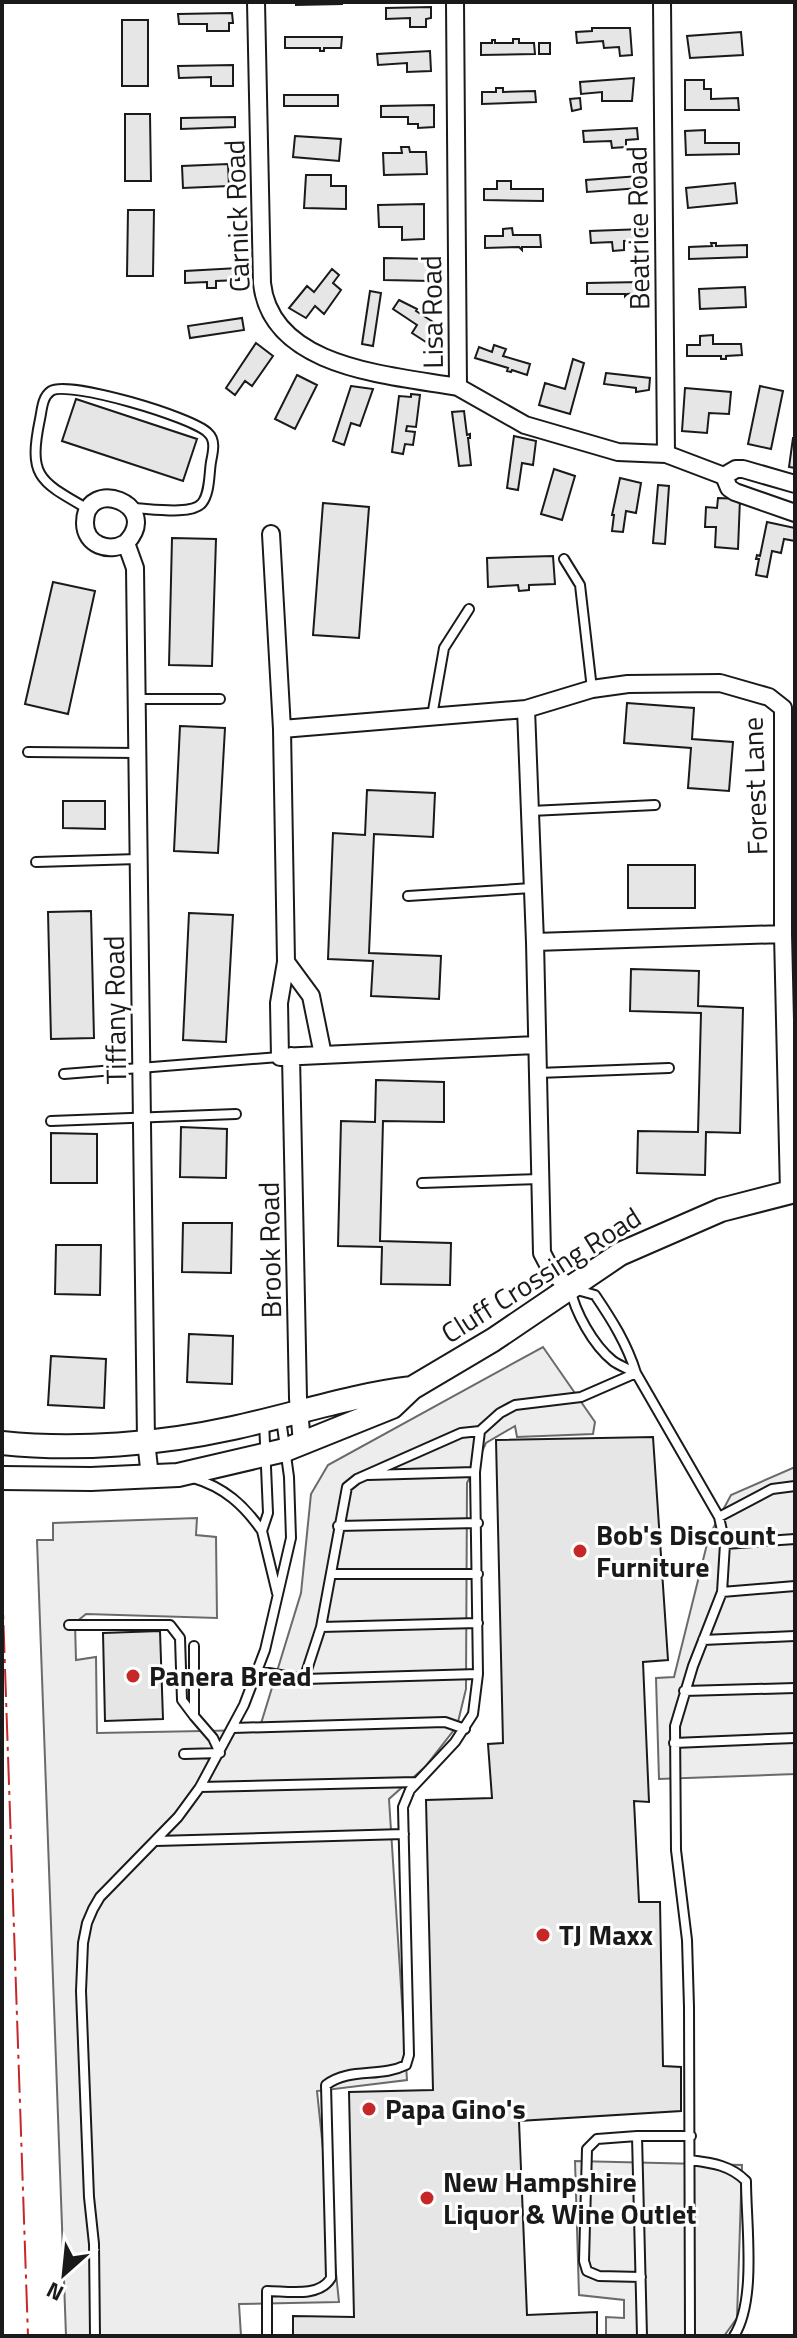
<svg xmlns="http://www.w3.org/2000/svg" width="797" height="2338" viewBox="0 0 797 2338" font-family="'Titillium Web',sans-serif">
<style>
.built{fill:#ededed;stroke:#6a6a6a;stroke-width:2}
.building{fill:#e6e6e6;stroke:#1a1a1a;stroke-width:2}
.lines{fill:none;stroke-linecap:round;stroke-linejoin:round}
.lane-casing{stroke:#1a1a1a;stroke-width:12}
.street-casing{stroke:#1a1a1a;stroke-width:20}
.secondary-casing{stroke:#1a1a1a;stroke-width:26}
.lane{stroke:#fff;stroke-width:8}
.street{stroke:#fff;stroke-width:16}
.secondary{stroke:#fff;stroke-width:22}
.power{stroke:#c62828;stroke-width:2;stroke-dasharray:28 6 4 6;stroke-linecap:butt}
.poi-dot{fill:#c62828;stroke:#fff;stroke-width:3}
.labels{text-anchor:middle;stroke-width:6;stroke-linejoin:round;paint-order:stroke}
.street-label{font-size:28px;fill:#1a1a1a;stroke:#fff}
.poi-label{font-size:28px;font-weight:bold;fill:#1a1a1a;stroke:#fff;text-anchor:start}
</style>
<rect width="100%" height="100%" fill="#fff"/>
<!-- built -->
<path class="built" d="M543,1347L595,1422L593,1434L517,1437L515,1426L486,1443L467,1483L466,1689L457,1726L425,1767L389,1799L407,2080L317,2091L339,2302L239,2304L241,2336H66L37,1540H53V1523L197,1518L196,1535L216,1537L217,1618L86,1614L75,1623L76,1660L96,1657L97,1733L259,1730L301,1593L311,1494L328,1465Z
M795,1467V1774L659,1779L656,1678L674,1677L709,1536L731,1495Z
M575,2161L742,2165L737,2318L724,2336H606V2317L624,2318V2300L579,2295Z"/>
<!-- building -->
<path class="building" d="M296,2H342V4L296,5Z
M431,7V18L426,19V27H410V18L386,19V8Z
M232,13L233,23H229V31H207V24H179L178,14Z
M122,20H148V86H122Z
M592,28H630L632,55L620,56L619,47L604,48L603,41L577,43L576,32L592,31Z
M741,32L743,55L690,58L687,36Z
M285,37H342L341,48H324V51H320V48H285Z
M513,39H519V43H534L535,54L481,55V43H492V40H495V43H513Z
M539,43H550V54H539Z
M430,51L431,71L407,72V63L378,65L377,54Z
M233,65V86H211V77L179,78L178,66Z
M634,78L632,101H602V92L581,94L580,82Z
M685,80H704V89H711V99L738,98L739,110H685Z
M496,88H503V92L535,91L536,102L482,104V92H496Z
M284,95H338V106H284Z
M580,98L581,109L572,111L570,99Z
M434,105V127L418,128V124H408V117H381V106Z
M125,114H150L151,181H125Z
M235,117V127L181,129V118Z
M637,128L638,139L626,140V147L612,148L611,141L584,142L583,131Z
M705,130V143H739V154L686,155L685,131Z
M295,136L341,139L339,161L293,157Z
M401,147H409L410,152H426L427,174L384,175L383,153H402Z
M228,164L229,186L183,188L182,166Z
M306,175H331V186H346V209L304,208Z
M639,176L640,188L587,192L586,180Z
M497,181H511V189H543V201L484,200V189H497Z
M735,183L737,203L688,208L686,188Z
M424,204V239L402,240V227H379L378,205Z
M128,210H154L153,276H127Z
M512,228L513,235H540L541,247H522V250L519,247L485,248V236H503V229Z
M644,229L645,240L624,241V250L613,251L612,242L591,243L590,231Z
M711,243H716V246L747,245V257L689,259V247L712,246Z
M384,258L430,259V281L384,280Z
M238,268L239,280L216,281V288H207V282L185,283V271Z
M332,269L339,275L333,283L341,290L324,314L315,306L306,318L289,308L307,286L314,292Z
M642,282V293L627,294L625,296V294H587V283Z
M745,287L746,307L700,309L699,289Z
M370,291L381,293L373,346L362,344Z
M399,300L417,309L416,311L444,329L432,346L412,333L417,325L393,309Z
M242,318L244,330L190,338L188,326Z
M713,335V344H741L742,355L726,356V359H721V356H687V345H700V336Z
M256,343L273,356L252,386L245,381L235,395L226,388Z
M494,345L506,349L503,356L530,364L527,375L512,370L511,372L507,371L508,368L475,358L479,347L492,352Z
M573,359L584,363L570,414L539,405L545,383L565,389Z
M606,373L650,378L649,390L636,392V388L604,384Z
M297,375L317,385L295,429L275,419Z
M351,386L373,389L360,426L351,423L344,445L333,441Z
M760,386L783,391L771,449L748,444Z
M685,388L731,392L729,414L709,413L707,433L682,431Z
M411,394L420,395L416,427L407,426L406,431L415,432L413,445L405,444L403,454L392,452L399,396L411,397Z
M76,399L197,439L183,481L62,441Z
M464,411L467,435L470,434V438H468L471,465L459,466L452,412Z
M514,436L536,441L533,465L522,463L518,490L507,488Z
M793,438H795V468L789,467Z
M554,469L575,476L562,520L541,514Z
M620,478L641,483L636,513L626,511L623,532L612,531L614,515H612Z
M658,485L669,486L665,544L653,543Z
M718,498L740,499L738,549L715,547L716,527H705L706,507L717,508Z
M323,503L369,507L359,638L313,635Z
M767,522L795,528V541L784,539L781,553L772,551L767,577L756,575L759,559H756L757,555L760,556Z
M172,538L216,539L212,666L169,665Z
M553,556L555,584L529,585V590L519,591L518,585L488,587L487,558Z
M53,582L95,591L68,714L25,704Z
M627,703L694,708L692,739L733,742L729,791L688,788L691,748L624,743Z
M180,726L225,728L218,853L174,851Z
M367,790L435,793L433,837L374,834L369,953L441,956L439,999L371,996L373,961L328,959L333,833L365,835Z
M63,801H105V829L63,828Z
M628,865H695V908H628Z
M91,911L94,1038L51,1039L48,912Z
M189,913L233,915L226,1042L183,1040Z
M631,969L699,971L698,1006L743,1008L740,1133L706,1132L705,1175L637,1173L638,1131L698,1132L701,1013L630,1011Z
M376,1080L444,1082V1122L383,1121L380,1241L451,1243L450,1285L381,1284L382,1247L338,1246L341,1121L375,1122Z
M181,1127L227,1129L226,1178L180,1177Z
M51,1133L97,1134V1183H51Z
M183,1223H232L231,1273L182,1272Z
M56,1245H101L100,1295L55,1294Z
M189,1334L233,1336L232,1384L187,1382Z
M51,1356L106,1359L104,1408L48,1405Z
M653,1437L668,1660L643,1662L649,1802L634,1801L639,1902H660L663,2066L681,2067V2111L519,2121L527,2315L597,2312V2336H293V2316L354,2317L349,2092L433,2090L426,1800L492,1798L488,1744L503,1743L496,1440Z
M160,1631L163,1719L105,1721L103,1633Z"/>
<g class="lines">
<defs>
<path id="lane" d="M88,509C39,481 28,477 40,419C42,410 42,397 51,391C68,380 193,417 208,433C216,440 213,452 211,462C209,474 210,493 202,503C192,516 147,508 131,508
M564,559L580,585L592,689
M137,699H220
M432,716L444,648L469,609
M28,752L137,753
M531,811L655,805
M36,862L138,859
M408,896L532,888
M538,1073L669,1068
M64,1074L279,1057
M51,1121L236,1114
M422,1183L540,1179
M636,1373C629,1369 620,1366 613,1361C593,1345 575,1312 570,1288L595,1295C612,1320 627,1344 636,1373L719,1517L725,1544L722,1592L693,1666L675,1726L676,1850L687,1940L689,2007L690,2336
M264,1421L268,1513L262,1531L277,1593
M368,1475L475,1472
M193,1478C224,1487 244,1505 262,1531
M719,1517L772,1489L795,1486
M338,1526L478,1523
M725,1544L795,1539
M332,1574H478
M722,1592L795,1586
M69,1625H170L180,1638L182,1700L194,1716
M321,1627L478,1623
M703,1640L795,1636
M257,1671L304,1679L478,1674
M304,1679L321,1627L347,1487L357,1479L461,1433L480,1431
M684,1691L795,1688
M233,1728L445,1722L465,1729
M674,1743L795,1738
M184,1754L220,1753L213,1738L194,1716V1646
M200,1787L416,1782
M156,1841L404,1834
M637,2136L597,2139L587,2149L584,2261L587,2271L599,2276L641,2277
M690,2160C712,2163 730,2165 746,2181C746,2224 757,2300 734,2336
M95,2336L94,2244L89,2197L81,1991L83,1943L87,1923L93,1909L100,1897L178,1817L200,1787L244,1705L265,1650L291,1538L289,1477L281,1419
M267,2336V2291C287,2291 319,2298 331,2278L326,2085C350,2067 380,2078 406,2065L409,2055L403,1807L410,1790L455,1742L473,1714L478,1674L475,1472L480,1431L500,1413L515,1405L581,1397L636,1373
M642,2336L637,2136H691"/>
<path id="street" d="M256,2L262,283C271,369 391,375 458,387
M455,2L458,387L525,425L618,452L666,454L724,476L729,488L735,492L795,513
M662,2L666,454
M724,476L736,469H743L795,484
M271,534L282,729L286,962L279,1003L280,1057L537,1045
M126,543C109,553 85,545 85,523C85,476 163,504 126,543L135,568L146,1441L150,1477
M526,709L535,942L542,1253L552,1272L570,1288
M282,729L526,709L592,689L628,684L720,683L769,697L783,708V934L789,1192
M535,942L783,934
M286,962L311,996L323,1055
M291,1056L298,1398L302,1443"/>
<path id="secondary" d="M2,1443C77,1451 160,1444 233,1428C293,1415 352,1395 412,1388
M2,1478L91,1479L178,1475L285,1450L392,1407L412,1388L493,1340L620,1254L721,1210L795,1191"/>
</defs>
<!-- lane casing -->
<use href="#lane" class="lane-casing"/>
<!-- street casing -->
<use href="#street" class="street-casing"/>
<!-- secondary casing -->
<use href="#secondary" class="secondary-casing"/>
<!-- lane -->
<use href="#lane" class="lane"/>
<!-- street -->
<use href="#street" class="street"/>
<!-- secondary -->
<use href="#secondary" class="secondary"/>
<!-- power -->
<path class="power" d="M2,1581L28,2336"/>
</g>
<!-- markers -->
<g class="poi-dot">
<circle cx="580" cy="1551" r="8"/>
<circle cx="133" cy="1676" r="8"/>
<circle cx="543" cy="1935" r="8"/>
<circle cx="369" cy="2109" r="8"/>
<circle cx="427" cy="2198" r="8"/>
</g>
<g class="labels">
<!-- street labels -->
<g class="street-label">
<text transform="translate(237 216) rotate(-92)" y="10">Carnick Road</text>
<text transform="translate(638 228) rotate(-91)" y="10">Beatrice Road</text>
<text transform="translate(432 312) rotate(-91)" y="10">Lisa Road</text>
<text transform="translate(755 786) rotate(-92)" y="10">Forest Lane</text>
<text transform="translate(115 1010) rotate(-91)" y="10">Tiffany Road</text>
<text transform="translate(270 1250) rotate(-91)" y="10">Brook Road</text>
<text transform="translate(541 1275) rotate(-32)" y="10">Cluff Crossing Road</text>
</g>
<!-- poi labels -->
<g class="poi-label">
<text x="596" y="1545">Bob's Discount<tspan x="596" dy="32">Furniture</tspan></text>
<text x="149" y="1686">Panera Bread</text>
<text x="559" y="1945">TJ Maxx</text>
<text x="385" y="2119">Papa Gino's</text>
<text x="443" y="2192">New Hampshire<tspan x="443" dy="32">Liquor &amp; Wine Outlet</tspan></text>
</g>
</g>
<!-- border -->
<rect width="797" height="2338" fill="none" stroke="#1a1a1a" stroke-width="8"/>
<!-- north arrow -->
<g transform="translate(64 2274) rotate(207)" stroke="#ffffff" stroke-width="6" paint-order="stroke">
<path d="M0-6L14 30L0 20L-14 30Z" fill="#1a1a1a"/>
<text y="-12" font-size="22" font-weight="bold" text-anchor="middle" fill="#1a1a1a">N</text>
</g>
</svg>
